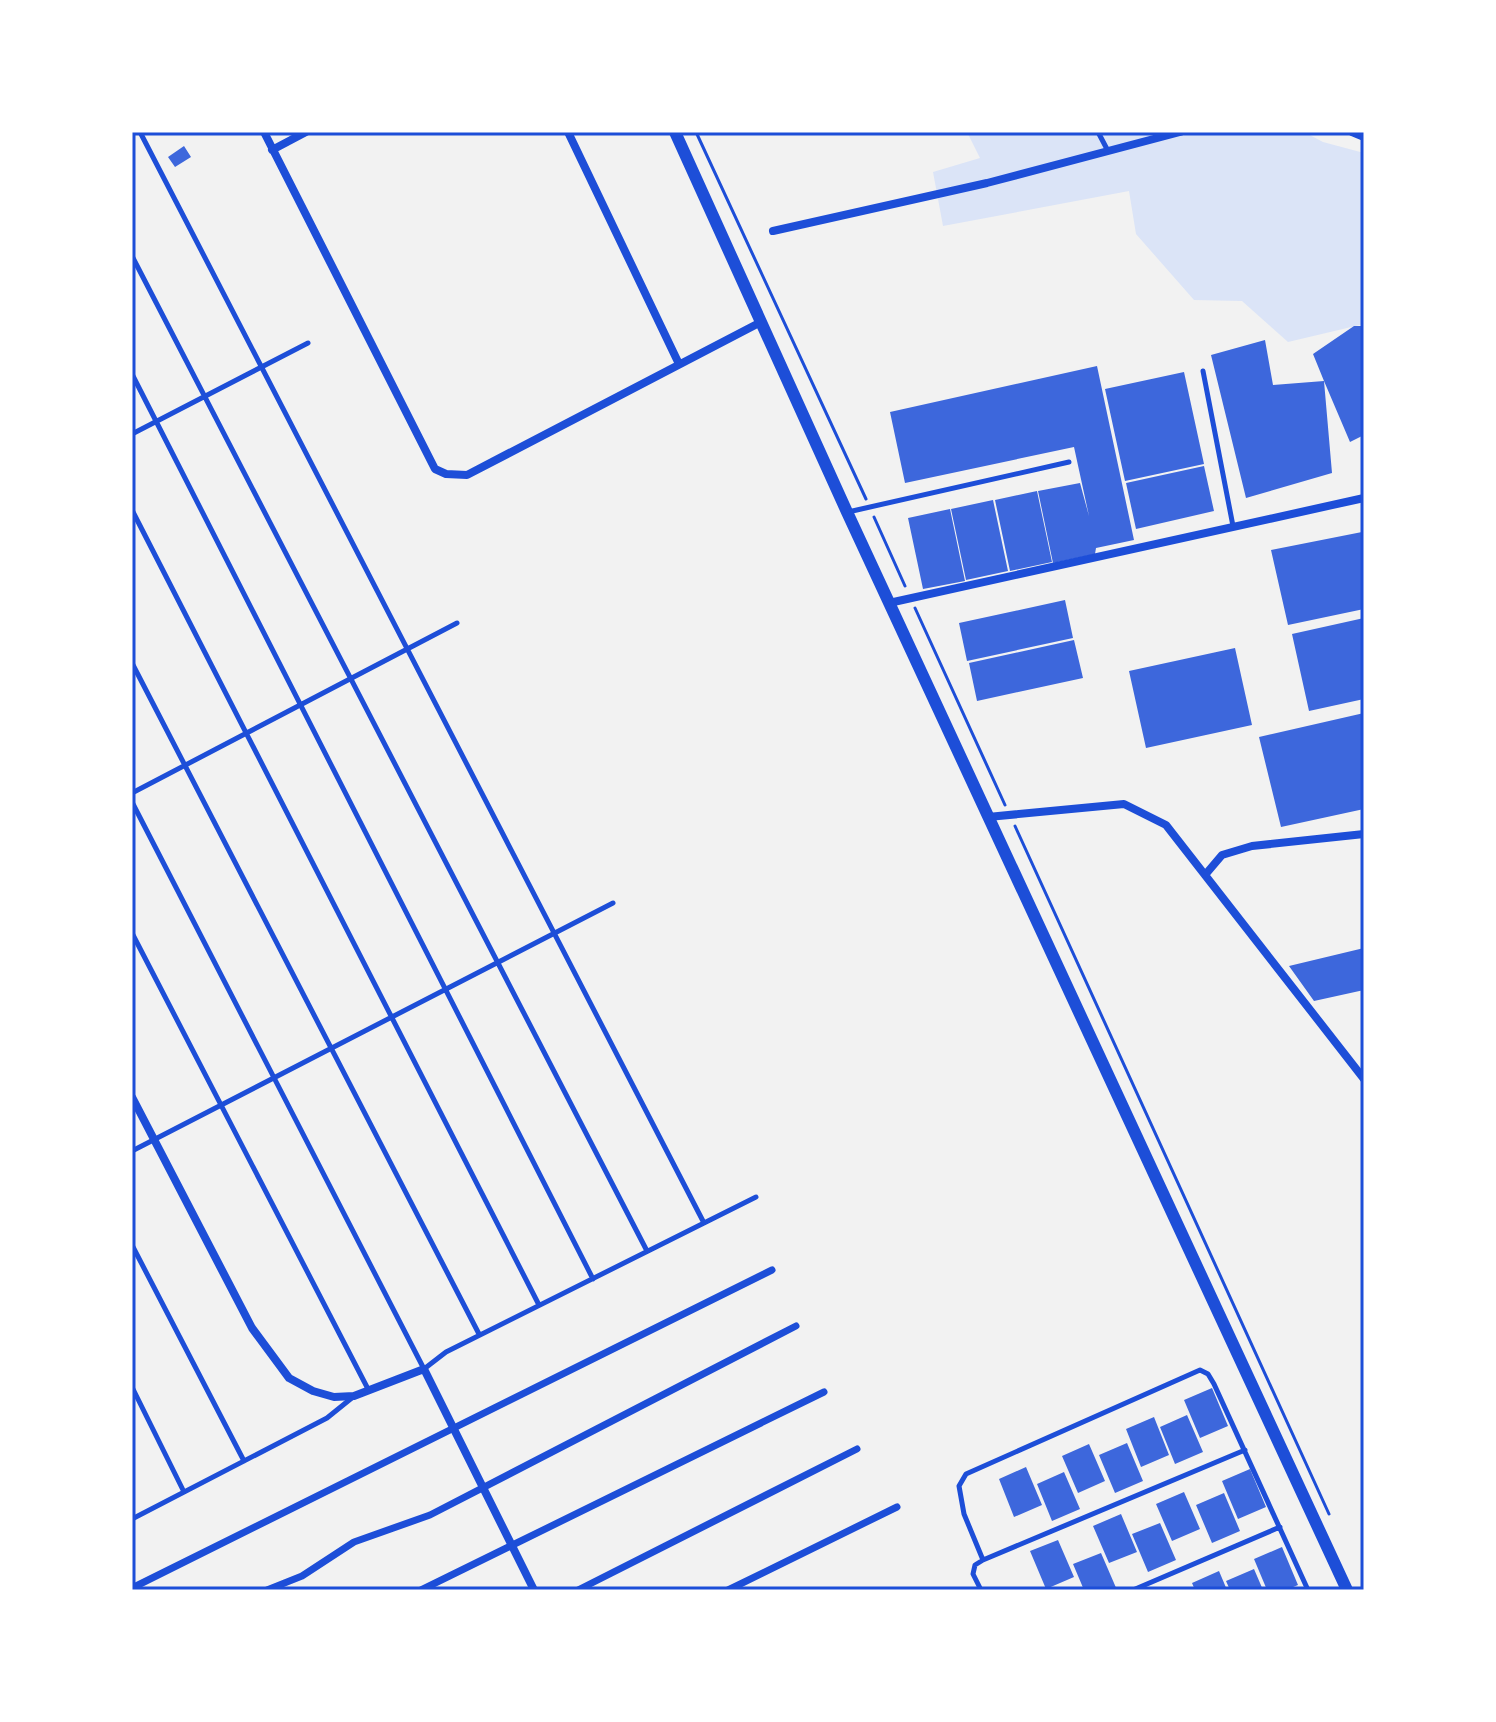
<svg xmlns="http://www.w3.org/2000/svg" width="1496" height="1722" viewBox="0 0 1496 1722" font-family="'Space Grotesk',sans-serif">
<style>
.green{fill:#dbe4f7}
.building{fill:#3d67dc}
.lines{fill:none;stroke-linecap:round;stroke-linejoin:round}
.path{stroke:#1d4ed8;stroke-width:3}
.service{stroke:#1d4ed8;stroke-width:5}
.pedestrian{stroke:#1d4ed8;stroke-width:7}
.minor{stroke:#1d4ed8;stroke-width:8}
.tertiary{stroke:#1d4ed8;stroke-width:12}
.neatline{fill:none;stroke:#1d4ed8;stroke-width:3}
</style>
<rect width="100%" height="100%" fill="#f2f2f2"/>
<!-- green -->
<path class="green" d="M967,132H1304L1323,142L1364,153V324L1288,342L1242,301L1194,300L1136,234L1129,191L943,226L933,172L980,158Z"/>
<!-- building -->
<path class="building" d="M184,146L191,157L175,167L168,157Z
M1354,326H1364V435L1350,442L1324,381L1332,473L1246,498L1211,355L1265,340L1273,385L1324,381L1313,354Z
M1097,366L1134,540L1096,548L1095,554L1053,563L1038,491L1080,483L1089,516L1074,447L905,483L890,412Z
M1184,372L1204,464L1125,481L1105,389Z
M1204,466L1214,511L1136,529L1126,483Z
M1037,491L1052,562L1010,571L995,500Z
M993,500L1008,571L966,580L951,509Z
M950,509L965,581L923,589L908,518Z
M1362,532L1364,609L1288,625L1271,550Z
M1065,600L1073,638L967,661L959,623Z
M1364,618V699L1309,711L1292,634Z
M1074,640L1083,678L977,701L969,663Z
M1235,648L1252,725L1146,748L1129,671Z
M1364,713V809L1281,827L1259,737Z
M1364,948V990L1314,1001L1289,966Z
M1212,1388L1228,1426L1200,1438L1184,1400Z
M1187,1415L1203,1452L1175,1464L1160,1427Z
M1154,1417L1169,1455L1141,1467L1126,1429Z
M1127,1443L1143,1481L1115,1493L1099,1455Z
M1089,1444L1105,1481L1078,1493L1062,1456Z
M1026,1467L1042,1505L1014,1517L999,1479Z
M1250,1469L1266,1507L1238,1519L1222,1481Z
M1064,1472L1080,1509L1052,1521L1037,1484Z
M1184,1492L1200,1529L1172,1541L1156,1504Z
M1224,1493L1240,1531L1212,1543L1196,1505Z
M1121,1514L1137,1552L1109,1563L1093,1526Z
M1160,1523L1176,1560L1148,1572L1132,1534Z
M1058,1540L1074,1577L1046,1589L1030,1551Z
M1282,1547L1298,1585L1286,1590H1267L1254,1559Z
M1101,1553L1117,1590H1084L1073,1564Z
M1254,1569L1263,1590H1230L1226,1581Z
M1219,1571L1227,1590H1195L1192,1583Z"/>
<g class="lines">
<!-- path -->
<path class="path" d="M696,132L866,499
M874,517L905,586
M915,608L1005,805
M1015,826L1329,1514"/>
<!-- service -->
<path class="service" d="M140,132L704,1223
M1098,132L1108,151
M132,256L647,1251
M1203,371L1233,526
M132,374L593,1279
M132,434L308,343
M132,510L539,1305
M848,512L1069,462
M132,663L479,1334
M132,793L457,623
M132,802L424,1369L446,1352L756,1197
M132,933L368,1389
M132,1151L613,903
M132,1245L244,1461
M132,1387L184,1492
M132,1519L327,1418L353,1397
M983,1560L1245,1450
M981,1590L973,1574L975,1565L983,1560L964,1514L959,1486L966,1474L1200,1370L1208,1374L1214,1384L1308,1590
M1133,1590L1280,1527"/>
<!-- pedestrian -->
<path class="pedestrian" d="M132,1588L772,1270
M267,1590L302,1576L354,1542L430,1515L796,1326
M421,1590L824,1392
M578,1590L857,1449
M728,1590L897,1507"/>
<!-- minor -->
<path class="minor" d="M264,132L435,469L446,474L467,475L761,322
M568,132L679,364
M1352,132L1364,137
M272,150L306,132
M773,231L987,183L1180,132
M889,603L1364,498
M988,817L1124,804L1166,825L1364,1079
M1205,875L1222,855L1252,846L1364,834
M132,1097L252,1328L289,1378L313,1391L334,1397L354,1396L424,1369L534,1590"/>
<!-- tertiary -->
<path class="tertiary" d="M675,132L847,512L1347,1590"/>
</g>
<!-- border -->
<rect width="1496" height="1722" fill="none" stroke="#ffffff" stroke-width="268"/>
<rect x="134" y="134" width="1228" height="1454" class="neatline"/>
</svg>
